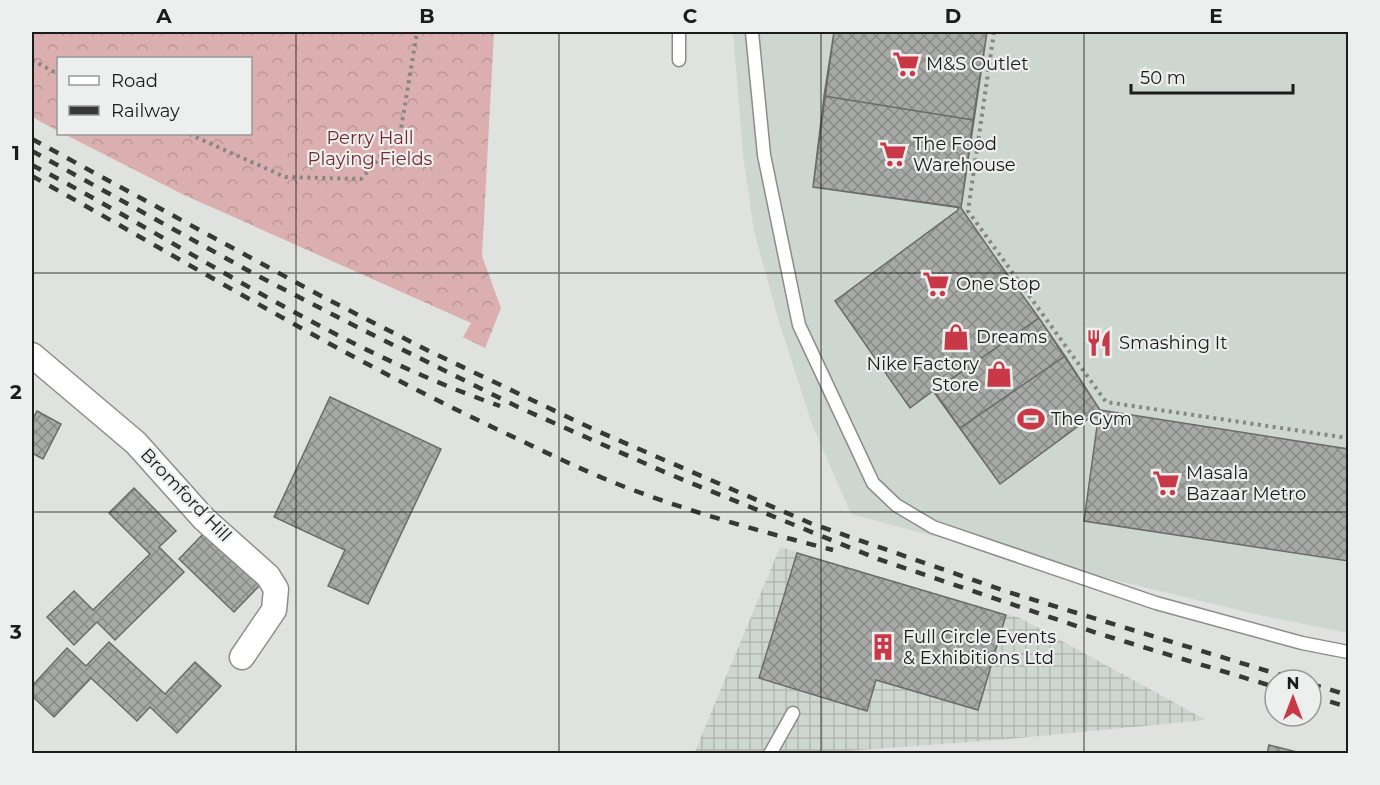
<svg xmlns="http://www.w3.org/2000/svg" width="1380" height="785" viewBox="0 0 1380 785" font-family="Montserrat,sans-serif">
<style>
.built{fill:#ced7cf}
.industrial{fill:url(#industrial-grid)}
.forest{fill:url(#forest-crowns)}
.building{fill:url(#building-cross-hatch);stroke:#6a6c6a;stroke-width:1.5}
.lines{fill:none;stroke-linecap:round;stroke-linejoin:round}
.lane-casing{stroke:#8a8d8a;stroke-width:15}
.street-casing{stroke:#8a8d8a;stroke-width:27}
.path{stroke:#858785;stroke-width:4;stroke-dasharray:3 4.5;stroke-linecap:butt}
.lane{stroke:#fff;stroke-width:12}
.street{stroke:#fff;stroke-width:24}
.rail{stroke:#373837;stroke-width:4.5;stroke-dasharray:10 10;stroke-linecap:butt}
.grid{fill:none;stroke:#1a1b1a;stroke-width:1.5;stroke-opacity:0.55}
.labels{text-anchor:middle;stroke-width:4.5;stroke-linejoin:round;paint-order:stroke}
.poi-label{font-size:18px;fill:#1a1b1a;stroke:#ecefed;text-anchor:start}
.park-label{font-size:18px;fill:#772a30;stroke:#ecefed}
.street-label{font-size:18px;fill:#1a1b1a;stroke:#ecefed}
.neatline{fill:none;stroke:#1a1b1a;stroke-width:2}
.grid-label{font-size:20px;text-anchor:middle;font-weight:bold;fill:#1a1b1a}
</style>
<defs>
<pattern id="industrial-grid" width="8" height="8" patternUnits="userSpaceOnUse" patternTransform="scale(1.5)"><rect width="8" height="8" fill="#ced7cf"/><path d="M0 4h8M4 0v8" fill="none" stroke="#b0b8b1"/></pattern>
<pattern id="forest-crowns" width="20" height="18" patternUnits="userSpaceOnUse" patternTransform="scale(1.5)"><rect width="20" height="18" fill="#dbafaf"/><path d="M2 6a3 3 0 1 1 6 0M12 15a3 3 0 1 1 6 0" fill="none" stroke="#bb9696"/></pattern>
<pattern id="building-cross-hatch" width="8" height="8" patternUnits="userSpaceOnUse" patternTransform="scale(1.5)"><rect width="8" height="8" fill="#a8aaa8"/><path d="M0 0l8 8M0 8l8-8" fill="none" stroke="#888a88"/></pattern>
</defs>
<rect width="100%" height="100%" fill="#dfe2df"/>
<!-- built -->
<path class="built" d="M733,32H1348V633L1255,614L937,537L851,514L812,424L779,322L754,231L743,155Z"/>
<!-- industrial -->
<path class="industrial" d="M780,547L1020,618L1206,720L1009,739L821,753L694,754Z"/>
<!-- forest -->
<path class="forest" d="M32,32H494L482,256L501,308L485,348L463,337L471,323L184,195L64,134H250V58H58V131L32,117Z"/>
<!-- building -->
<path class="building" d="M834,32H987L961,208L1002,267L1039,318L1100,410L1348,449V561L1084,521L1098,419L1092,416L1000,484L933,391L910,408L835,301L958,210V207L813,187Z
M834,32H987L973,120L824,96Z
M824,96L973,120L961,208L813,187Z
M1039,318L1065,356L960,428L934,391Z
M1065,356L1100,410L1000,484L960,428Z
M330,397L441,449L368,604L328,586L345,550L274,517Z
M37,411L61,424L43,459L32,453V421Z
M134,488L176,531L159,547L184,572L115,640L97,622L74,645L47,617L74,591L93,610L150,554L109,513Z
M205,532L260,585L234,612L179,559Z
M797,553L1006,615L978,710L876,680L867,711L759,678Z
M109,642L165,694L195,662L221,686L177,733L150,707L137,721L91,678L54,717L32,696V686L67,648L86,666Z
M1269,745L1305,754H1267Z"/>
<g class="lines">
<defs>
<path id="lane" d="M752,32L764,155L799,325L873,483L896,505L933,527L1156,603L1302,643L1348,652
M679,60V32
M770,754L793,713"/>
<path id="street" d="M32,355L136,443L204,519L268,576L276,589L274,610L242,657"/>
</defs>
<!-- lane casing -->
<use href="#lane" class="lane-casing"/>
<!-- street casing -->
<use href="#street" class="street-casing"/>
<!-- path -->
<path class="path" d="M994,32L968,211L1106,402L1348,438
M32,60L58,74
M189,134L285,177L361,179L400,135L417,32"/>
<!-- lane -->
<use href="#lane" class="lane"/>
<!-- street -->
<use href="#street" class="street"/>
<!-- rail -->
<path class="rail" d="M32,139L323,297L429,351L595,430L810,523L1008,592L1297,680
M32,151L258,276L357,327L518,407L669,474L878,559L1100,634L1275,687
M32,165C187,246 333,348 500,406
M32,176C189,263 342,357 505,433C545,452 584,471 625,487C693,513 763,532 833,550
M1311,684L1348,695
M1311,696L1348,707"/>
</g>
<!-- grid -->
<path class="grid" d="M296,32V754M559,32V754M821,32V754M1084,32V754M32,273H1348M32,512H1348"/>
<!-- icons -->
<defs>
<symbol id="supermarket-bare" viewBox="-9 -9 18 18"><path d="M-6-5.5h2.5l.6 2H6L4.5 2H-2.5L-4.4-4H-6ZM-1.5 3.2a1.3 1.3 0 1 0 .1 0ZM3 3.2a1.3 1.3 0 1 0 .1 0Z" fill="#c83847" stroke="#ecefed" stroke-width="2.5" paint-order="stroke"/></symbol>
<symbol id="shop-bare" viewBox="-9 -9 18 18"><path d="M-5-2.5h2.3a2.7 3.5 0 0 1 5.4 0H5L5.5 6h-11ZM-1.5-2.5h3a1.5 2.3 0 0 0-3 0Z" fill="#c83847" stroke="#ecefed" stroke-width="2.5" paint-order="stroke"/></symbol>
<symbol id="restaurant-bare" viewBox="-9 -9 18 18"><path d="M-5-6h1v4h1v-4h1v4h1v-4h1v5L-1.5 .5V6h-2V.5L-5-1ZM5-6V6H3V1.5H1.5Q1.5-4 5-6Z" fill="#c83847" stroke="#ecefed" stroke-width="2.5" paint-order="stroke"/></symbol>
<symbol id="stadium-bare" viewBox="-9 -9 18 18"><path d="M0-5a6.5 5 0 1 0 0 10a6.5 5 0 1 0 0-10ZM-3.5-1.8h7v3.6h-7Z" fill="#c83847" stroke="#ecefed" stroke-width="2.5" paint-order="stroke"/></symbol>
<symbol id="building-bare" viewBox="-9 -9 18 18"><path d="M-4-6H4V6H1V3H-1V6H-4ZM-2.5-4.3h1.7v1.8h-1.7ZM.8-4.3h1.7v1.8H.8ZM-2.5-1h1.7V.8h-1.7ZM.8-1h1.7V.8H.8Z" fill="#c83847" stroke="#ecefed" stroke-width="2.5" paint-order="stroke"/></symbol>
</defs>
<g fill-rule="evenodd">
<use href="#supermarket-bare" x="887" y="45" width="38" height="38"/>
<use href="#supermarket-bare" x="874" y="135" width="38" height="38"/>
<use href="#supermarket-bare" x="917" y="265" width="38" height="38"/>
<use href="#shop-bare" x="937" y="318" width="38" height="38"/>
<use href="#restaurant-bare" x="1080" y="324" width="38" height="38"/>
<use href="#shop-bare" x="980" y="355" width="38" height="38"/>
<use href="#stadium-bare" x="1012" y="400" width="38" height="38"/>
<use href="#supermarket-bare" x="1147" y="464" width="38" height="38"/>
<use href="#building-bare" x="864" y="628" width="38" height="38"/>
</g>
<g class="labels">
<!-- poi labels -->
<g class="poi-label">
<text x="926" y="70">M&amp;S Outlet</text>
<text x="913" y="150">The Food<tspan x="913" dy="21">Warehouse</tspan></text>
<text x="956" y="290">One Stop</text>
<text x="976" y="343">Dreams</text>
<text x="1119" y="349">Smashing It</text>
<text x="979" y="370" text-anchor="end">Nike Factory<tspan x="979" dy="21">Store</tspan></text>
<text x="1051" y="425">The Gym</text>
<text x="1186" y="479">Masala<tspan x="1186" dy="21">Bazaar Metro</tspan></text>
<text x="903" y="643">Full Circle Events<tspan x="903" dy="21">&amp; Exhibitions Ltd</tspan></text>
</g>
<!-- park labels -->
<g class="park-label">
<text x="370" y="144">Perry Hall<tspan x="370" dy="21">Playing Fields</tspan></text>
</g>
<!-- street labels -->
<g class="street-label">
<text transform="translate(186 495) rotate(46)" y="6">Bromford Hill</text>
</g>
</g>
<!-- border -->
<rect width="1380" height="785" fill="none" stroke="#ecefed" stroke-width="66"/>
<!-- legend -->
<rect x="57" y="57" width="195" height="78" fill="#ecefed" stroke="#989a99" stroke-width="1.5"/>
<rect x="69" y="76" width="30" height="9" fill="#ffffff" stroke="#989a99" stroke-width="1.5"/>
<text x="111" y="87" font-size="18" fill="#1a1b1a">Road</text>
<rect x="69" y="106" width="30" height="9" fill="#373837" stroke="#989a99" stroke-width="1.5"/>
<text x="111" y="117" font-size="18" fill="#1a1b1a">Railway</text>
<!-- north arrow -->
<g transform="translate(1293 698)"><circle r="28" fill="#ecefed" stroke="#989a99" stroke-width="1.5"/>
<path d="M0-4.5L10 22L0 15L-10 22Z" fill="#c83847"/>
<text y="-9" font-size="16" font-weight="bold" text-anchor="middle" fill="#1a1b1a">N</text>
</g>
<!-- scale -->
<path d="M1131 84v9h162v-9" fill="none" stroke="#1a1b1a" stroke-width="3"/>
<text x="1140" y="84" font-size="18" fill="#1a1b1a" stroke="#ecefed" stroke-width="4.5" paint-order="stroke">50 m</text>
<rect x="33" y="33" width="1314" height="719" class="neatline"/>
<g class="grid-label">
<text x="164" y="23">A</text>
<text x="427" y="23">B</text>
<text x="690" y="23">C</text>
<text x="953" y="23">D</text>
<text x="1216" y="23">E</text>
<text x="16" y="160">1</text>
<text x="16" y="399">2</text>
<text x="16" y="639">3</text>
</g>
</svg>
